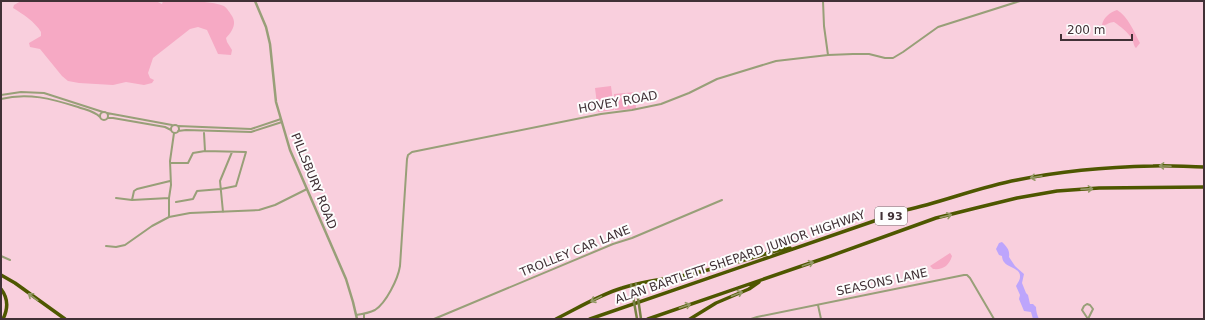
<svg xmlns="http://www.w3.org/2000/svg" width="1205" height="320" viewBox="0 0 1205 320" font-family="'DejaVu Sans',sans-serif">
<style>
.green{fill:#f6a9c4}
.water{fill:#bda5fc}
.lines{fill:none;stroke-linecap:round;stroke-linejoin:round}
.minor{stroke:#989f78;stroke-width:2}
.tertiary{stroke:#989f78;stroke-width:2.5}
.motorway{stroke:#4e5700;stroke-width:3.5}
.secondary-bridge{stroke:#788144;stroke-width:2.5}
.oneway{stroke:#949965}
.labels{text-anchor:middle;stroke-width:4;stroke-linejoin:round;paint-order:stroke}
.shield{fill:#fdfdfd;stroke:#796e72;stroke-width:1}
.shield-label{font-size:11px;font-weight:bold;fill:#413136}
.street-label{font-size:12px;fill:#413136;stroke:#fdfdfd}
</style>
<rect width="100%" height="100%" fill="#f9cfdd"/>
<!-- green -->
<path class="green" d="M21,1H156L162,4L163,1C180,1 209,0 224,6C227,8 230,13 232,16C237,24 232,32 226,38L227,42L232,50L231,55L218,54L207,30L198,27L190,29L153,58L148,73L150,78L154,80L152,83L144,85L126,82L113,85L79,83L68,81L62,76L40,49L30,47L29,43L41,36V32C35,22 23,14 13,8L14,5Z
M1117,10C1128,16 1134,32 1140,43L1136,48C1133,45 1134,42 1132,39C1127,31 1121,27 1114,22C1109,22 1106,26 1102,25C1103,18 1110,12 1117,10Z
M611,86L614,110L598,112L595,88Z
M635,92L636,109L615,110L614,94Z
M950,253L952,256C949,266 943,270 933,269L930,266Z"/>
<!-- water -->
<path class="water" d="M1002,242C1007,247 1010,250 1009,257L1015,266L1024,274L1022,283L1026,293L1028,295L1030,304H1033L1036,307C1036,311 1037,315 1039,319H1033L1031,312L1024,311L1019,299L1020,295L1016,286C1017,284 1020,280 1020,277C1021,268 1008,268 1004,262C1003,261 1002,258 1002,256L999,255L996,249L999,243Z"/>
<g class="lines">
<!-- minor -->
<path class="minor" d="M823,1L824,26L828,55
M1,95L21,92L44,93L103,112
M1,99C28,92 52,99 78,107C86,110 94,111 100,117
M100 116a4 4 0 1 1 8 0a4 4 0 1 1-8 0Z
M107,113L172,125
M108,118H113L165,127L171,130
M171 129a4 4 0 1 1 8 0a4 4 0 1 1-8 0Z
M178,126L251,129L281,119
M178,131L186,130L251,132L282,122
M204,133L205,151
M170,163H188L193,153L205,151L246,152L236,186L221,189L197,191L193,199L176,202
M116,198L132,200L169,198
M132,200L134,191L137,189L170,181
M223,212L220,181L232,152
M169,217V198L171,185L170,161L174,133
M106,246L116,247L125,245L152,226L169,217L190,213L259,210L275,205L307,189
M1,256L10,260
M818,305L821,319
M364,314V319
M356,315C363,314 369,313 375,310C386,303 398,279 400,266L407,159L408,155L412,152L601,114L632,110L661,104L689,93L717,79L776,61L828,55L853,54H869L885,58H893L903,52L938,27L1020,1
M434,319L613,244L632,238L722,200
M751,319L757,317L964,275H967L970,278L994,319
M1088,319L1082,310L1084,306L1087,304L1090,305L1093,309L1088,319"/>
<!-- tertiary -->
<path class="tertiary" d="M255,1L266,27L270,44L276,102L290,150L346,279L353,302L357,319"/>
<!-- motorway -->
<path class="motorway" d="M1,275L15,283L65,319
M1,289C8,298 8,309 3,319
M556,319C578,308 599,295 622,288C645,280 668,279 691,274C722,267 752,258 782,249L790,248
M590,319L906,210C943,202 979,187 1017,180C1061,171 1107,167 1153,166C1170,165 1187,167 1204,167
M648,319L825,258L936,218L976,208L1017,198L1057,191L1099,188L1204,187
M690,319L716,303L749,289L759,282"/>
<!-- secondary-bridge -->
<path class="secondary-bridge" d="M636,284L641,319
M631,285L637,319"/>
</g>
<!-- one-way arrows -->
<defs><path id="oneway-shaft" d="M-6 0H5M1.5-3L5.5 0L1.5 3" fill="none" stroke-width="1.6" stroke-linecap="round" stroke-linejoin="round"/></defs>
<g class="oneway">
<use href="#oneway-shaft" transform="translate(1165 166) rotate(-177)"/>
<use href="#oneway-shaft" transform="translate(1036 177) rotate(171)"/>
<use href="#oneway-shaft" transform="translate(1087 189) rotate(-4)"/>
<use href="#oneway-shaft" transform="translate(946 216) rotate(-14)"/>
<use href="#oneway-shaft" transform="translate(808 264) rotate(-19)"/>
<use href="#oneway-shaft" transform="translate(737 294) rotate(-21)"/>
<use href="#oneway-shaft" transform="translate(33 297) rotate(-143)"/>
<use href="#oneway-shaft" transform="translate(596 299) rotate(154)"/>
<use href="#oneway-shaft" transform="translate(685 306) rotate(-19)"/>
</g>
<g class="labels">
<!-- shield labels -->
<rect class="shield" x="875" y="207" width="32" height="18" rx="3"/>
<g class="shield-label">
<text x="891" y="220">I 93</text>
</g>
<!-- street labels -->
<g class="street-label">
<text transform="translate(618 102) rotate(-10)" y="4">HOVEY ROAD</text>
<text transform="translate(314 181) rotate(68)" y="4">PILLSBURY ROAD</text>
<text transform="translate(575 251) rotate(-22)" y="4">TROLLEY CAR LANE</text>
<text transform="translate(740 257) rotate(-19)" y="4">ALAN BARTLETT SHEPARD JUNIOR HIGHWAY</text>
<text transform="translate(882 282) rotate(-12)" y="4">SEASONS LANE</text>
</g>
</g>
<!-- border -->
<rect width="1205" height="320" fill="none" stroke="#413136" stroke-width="4"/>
<!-- scale -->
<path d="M1061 34v6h71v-6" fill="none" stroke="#413136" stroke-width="2"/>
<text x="1067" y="34" font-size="12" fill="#413136" stroke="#fdfdfd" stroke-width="3" paint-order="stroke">200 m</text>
</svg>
